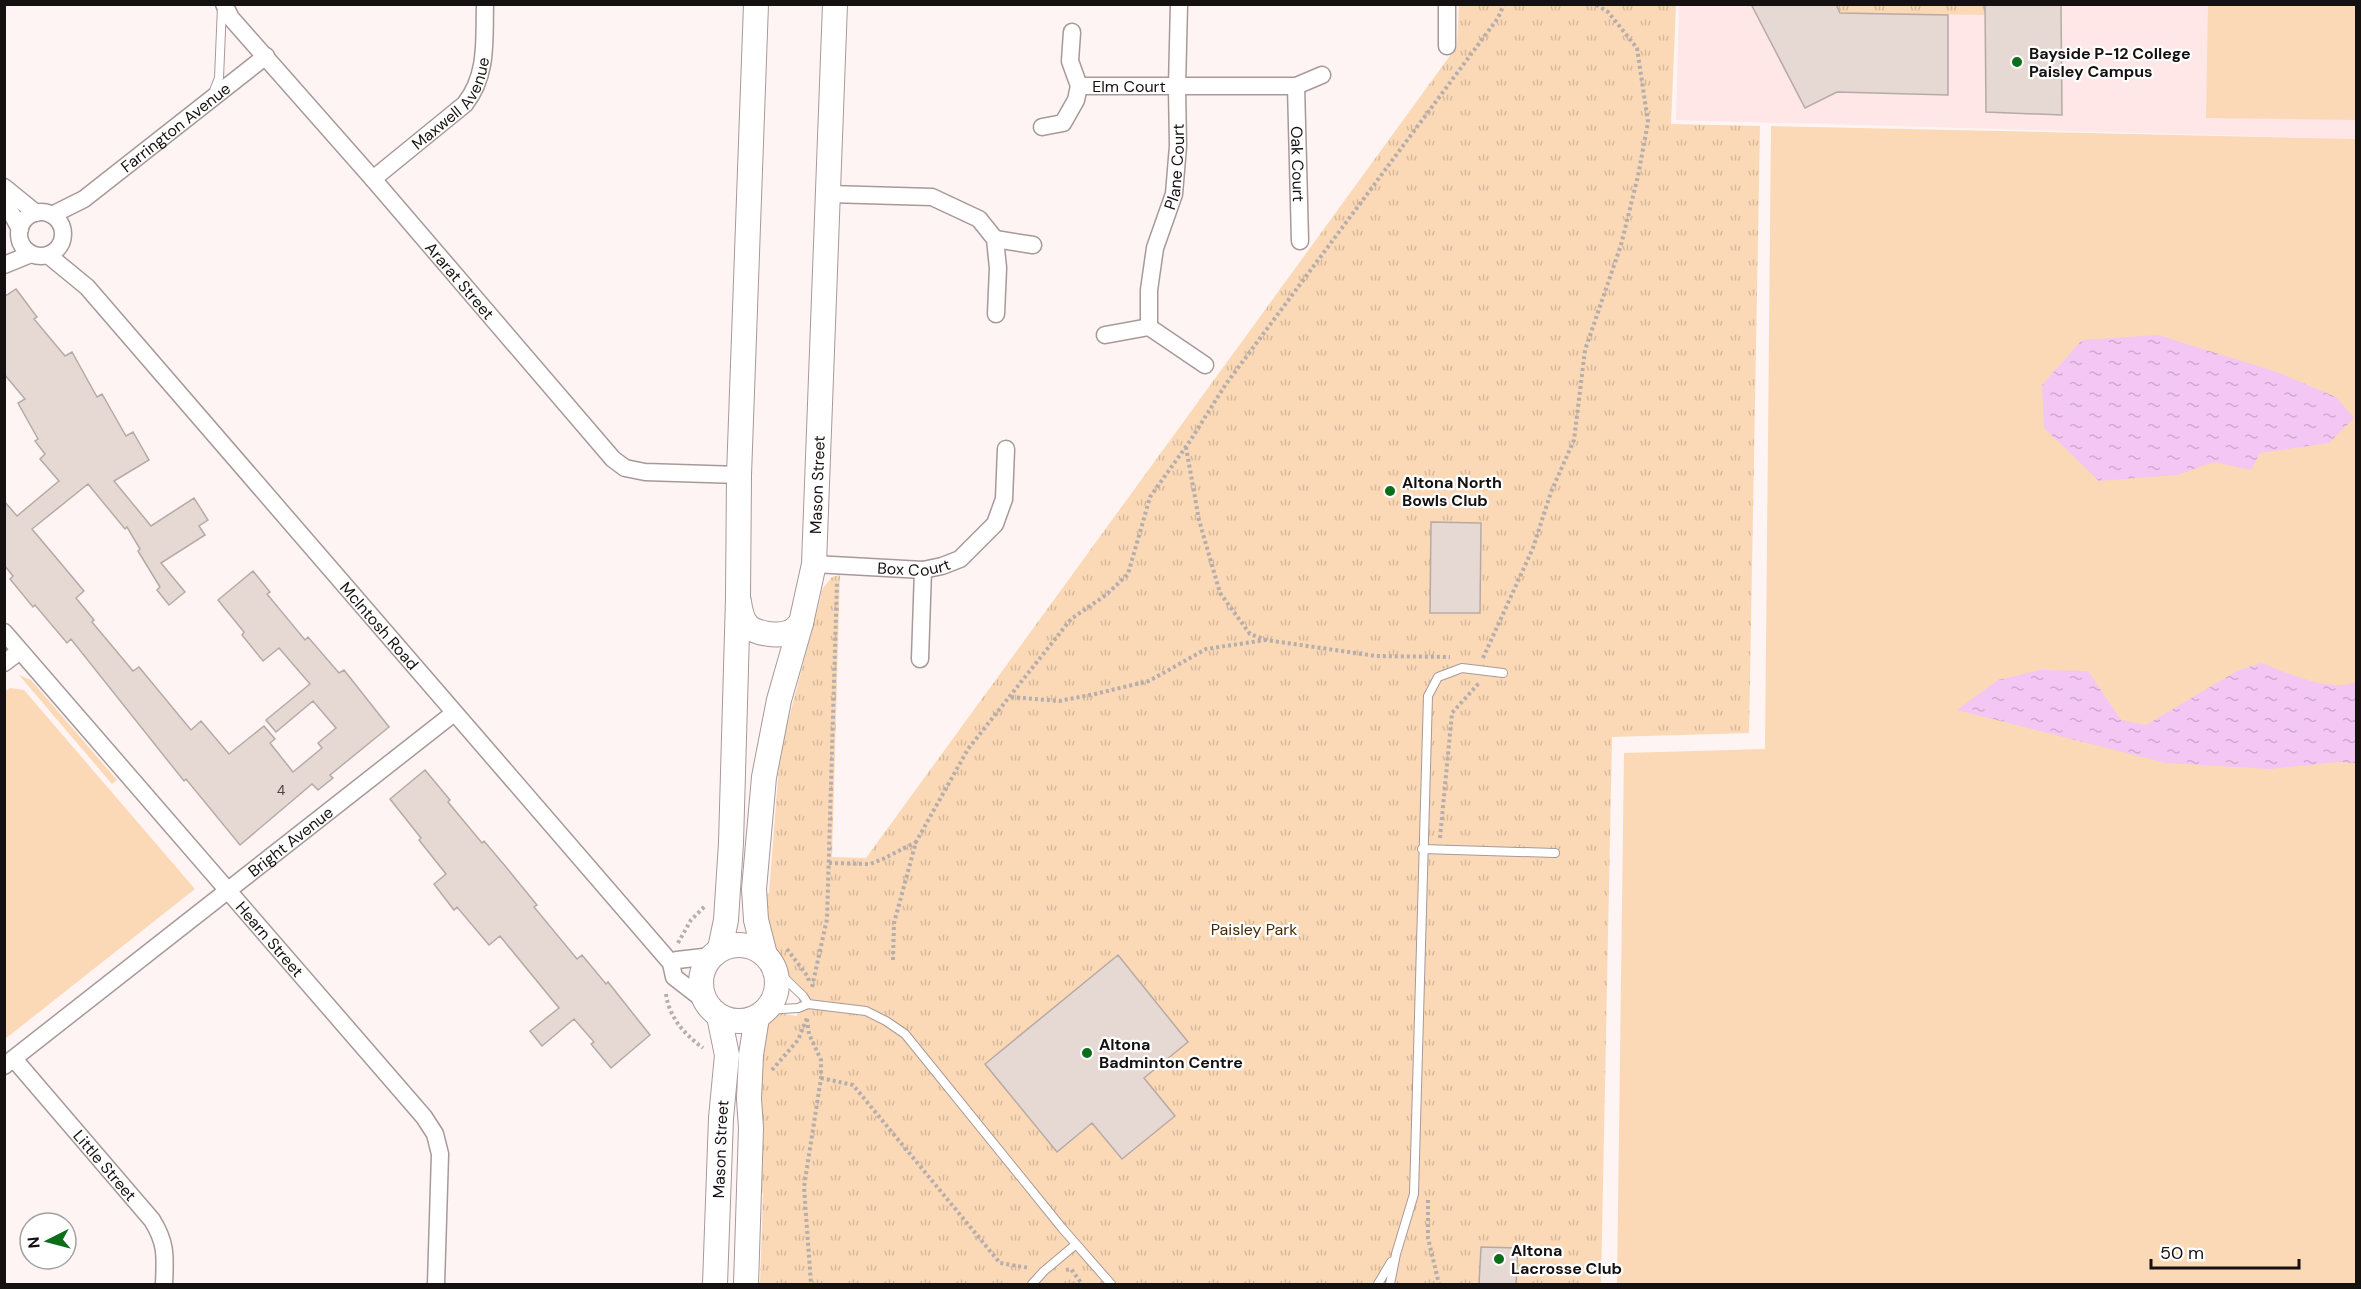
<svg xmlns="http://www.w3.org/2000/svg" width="2361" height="1289" viewBox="0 0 2361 1289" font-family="'DM Sans',sans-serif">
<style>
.built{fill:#ffe6e7}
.grass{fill:#fbd9b6}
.park{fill:url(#park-tufts)}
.water{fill:url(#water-ripples)}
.building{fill:#e6d8d2;stroke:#b7aaa5;stroke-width:1.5}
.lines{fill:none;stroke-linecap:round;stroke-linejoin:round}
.lane-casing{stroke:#a89999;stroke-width:10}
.street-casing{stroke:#a89999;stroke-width:19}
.secondary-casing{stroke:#a89999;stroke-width:26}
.path{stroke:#b6adad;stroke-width:4;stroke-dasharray:3 3;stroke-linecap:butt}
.lane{stroke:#fff;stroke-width:8}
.street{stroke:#fff;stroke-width:16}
.secondary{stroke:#fff;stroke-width:24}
.poi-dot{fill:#0c6d1b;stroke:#fff;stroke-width:2}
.labels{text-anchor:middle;stroke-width:4.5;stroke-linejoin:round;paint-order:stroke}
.number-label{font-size:14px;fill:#4a4341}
.poi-label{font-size:16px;font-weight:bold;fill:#161111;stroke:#fff;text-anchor:start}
.street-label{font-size:16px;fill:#161111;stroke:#fff}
.park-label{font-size:16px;fill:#462903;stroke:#fff}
</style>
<defs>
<pattern id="park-tufts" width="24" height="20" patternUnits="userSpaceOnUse" patternTransform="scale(1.5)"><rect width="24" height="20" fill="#fbd9b6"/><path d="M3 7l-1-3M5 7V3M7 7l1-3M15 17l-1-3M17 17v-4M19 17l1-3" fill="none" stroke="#d6b99b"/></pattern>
<pattern id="water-ripples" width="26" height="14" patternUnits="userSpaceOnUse" patternTransform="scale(1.5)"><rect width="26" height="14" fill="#f3c6f4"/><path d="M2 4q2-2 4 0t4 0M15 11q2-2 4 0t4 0" fill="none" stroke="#d0a9d0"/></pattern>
</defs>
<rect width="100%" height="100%" fill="#fef4f4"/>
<!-- built -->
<path class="built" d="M1679,5H2356V139L1676,120Z"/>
<!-- grass -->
<path class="grass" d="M2208,5H2356V120L2206,118Z
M1771,126L2356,139V1284H1617L1624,753L1765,749Z
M19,675L31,680L117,780L112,784Z
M10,688L24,690L195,889L5,1039L4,692Z"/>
<!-- park -->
<path class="park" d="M1459,5H1676L1671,124L1760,126L1749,733L1612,737L1601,1284H760L763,1194L757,1180C756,1151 748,1030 774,1015C780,1012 790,1015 797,1016L801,988C770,959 768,934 759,894L769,893L780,752L823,588L832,577L840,575L832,857L866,858L1457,46Z
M1836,5H1985V15L1840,13Z"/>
<!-- water -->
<path class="water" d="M2158,335L2277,372L2336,397L2354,418L2329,443L2260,453L2251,470L2214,462L2177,475L2099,481L2044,428L2042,385L2082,340Z
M2261,663C2289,673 2328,693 2356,682V763L2337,762L2270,769L2166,763L1957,710L1998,680L2040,670L2088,671L2121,720L2146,725L2237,671Z"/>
<!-- building -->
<path class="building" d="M1751,4H1836L1840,13L1948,15V95L1837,92L1805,108Z
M1985,4H2061L2062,115L1986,112Z
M16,289L37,317L34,319L65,356L72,352L97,397L102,394L126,436L133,432L149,460L114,481L151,526L194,498L208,520L199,526L205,535L161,563L185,592L169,605L157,590L160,587L138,551L140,549L127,527L125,529L88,484L32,529L84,591L76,598L94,620L92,622L133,671L139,667L191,730L201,721L229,754L264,726L275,739L270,743L293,772L322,748L318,743L336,728L313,701L276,732L266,720L310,684L279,648L263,661L242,635L244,632L218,600L253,571L270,592L267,594L305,640L308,637L339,673L344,670L389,727L330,775L333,778L318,790L312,784L240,845L186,779L184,781L71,639L67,643L35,605L33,607L10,579L13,576L4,565V501L17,516L59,481L40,459L45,454L35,441L38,439L18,403L25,399L4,374V297Z
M1431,522L1481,523L1480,613H1430Z
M425,770L450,800L448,802L482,843L484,841L506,867L537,905L534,907L577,959L582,955L606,984L608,982L650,1035L611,1068L591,1044L594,1042L574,1019L542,1046L530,1031L559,1008L500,936L489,945L457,907L454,910L434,884L446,874L419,840L421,838L390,799Z
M1118,955L1188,1042L1144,1078L1175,1116L1122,1159L1092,1123L1057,1152L985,1064Z
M1481,1247L1518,1248L1516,1284H1479Z"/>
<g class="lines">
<defs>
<path id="lane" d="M213,93L219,78L222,6
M1422,849L1555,853
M775,969L803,996L808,1004
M766,1010L798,1008L808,1004L866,1011L886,1021L905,1034L1062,1228L1111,1284
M1032,1284L1044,1271L1075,1245
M1378,1284L1391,1262
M1390,1284L1396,1254L1414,1194L1428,696L1438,677L1462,668L1503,673"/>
<g id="street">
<path id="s1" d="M224,4L231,18L373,179L613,459L625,468L645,472L739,475"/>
<path d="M1447,4V46"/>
<path id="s2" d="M1079,86H1296L1322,75"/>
<path id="s3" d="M1296,86L1300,241"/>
<path d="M1042,127L1063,123L1076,100L1079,86L1070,61L1072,32"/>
<path id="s4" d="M373,179L465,104C488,75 484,40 485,4"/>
<path d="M4,187L36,213"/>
<path d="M829,194L932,197L979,219L995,239L998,268L996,314"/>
<path d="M4,200L20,229"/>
<circle cx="41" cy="234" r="22"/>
<path id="s5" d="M52,215L84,199L266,56"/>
<path d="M995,239L1033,245"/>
<path id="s6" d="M48,255L87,287L671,963L674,977L705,1001"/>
<path d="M4,265L31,254"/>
<path id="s7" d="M1149,327V290L1155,248L1174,194L1178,146L1177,87L1179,4"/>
<path d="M1105,335L1149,327L1205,365"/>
<path id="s8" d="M814,564L923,570L942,566L960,559L995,524L1004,499L1006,449"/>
<path id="s9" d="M4,632L424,1117L435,1134L440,1154L436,1284"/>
<path d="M920,659L923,570"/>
<path d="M4,663L20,651"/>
<path d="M671,963L677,960L712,956"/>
<path id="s10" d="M14,1059L152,1220C167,1244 165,1257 164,1284"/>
<path id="s11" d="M4,1066L454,713"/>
</g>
<g id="secondary">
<path d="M739,602C740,609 742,619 747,625C755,634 779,637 790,632C794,630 798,626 801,623"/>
<circle cx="739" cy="983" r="38"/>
<path d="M720,949L726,920L731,843L738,598L739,475L756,4"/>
<path id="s12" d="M765,955L756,920L754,889L764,777L779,700L801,623L814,564L835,4"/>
<path id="s13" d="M715,1284L721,1118L727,1055L719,1016"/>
<path d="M746,1284L751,1128L749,1099L751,1055L757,1017"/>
</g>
</defs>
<!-- lane casing -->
<use href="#lane" class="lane-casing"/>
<!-- street casing -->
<use href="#street" class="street-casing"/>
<!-- secondary casing -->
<use href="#secondary" class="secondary-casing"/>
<!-- path -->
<path class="path" d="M1186,447L1199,520L1220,593L1250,634L1266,640L1376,656L1450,657
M1483,658L1533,548L1551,492L1574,440L1585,350L1621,245L1638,176L1648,122L1637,48L1608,12L1595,4
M1011,697L1059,701L1095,694L1149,681L1206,649L1266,640
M1440,838L1452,713L1479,683
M829,863L870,864L883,859L916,842
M678,943L691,920L705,906
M787,949L808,977L809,982
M893,960L894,923L916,842L968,749L1071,619L1106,595L1128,574L1150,497L1190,441L1226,384L1498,18L1504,4
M812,987L827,919L837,582
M666,994C669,1017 684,1034 703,1048
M807,1019L809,1034L821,1060V1078L804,1187L811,1284
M772,1070L798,1040L807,1018
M821,1078L853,1085L1000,1263L1029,1268
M1428,1200V1238L1439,1284
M1066,1270L1071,1269L1082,1284"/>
<!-- lane -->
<use href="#lane" class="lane"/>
<!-- street -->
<use href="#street" class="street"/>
<!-- secondary -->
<use href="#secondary" class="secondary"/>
</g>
<!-- markers -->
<g class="poi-dot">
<circle cx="2017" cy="62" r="6"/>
<circle cx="1390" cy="491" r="6"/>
<circle cx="1087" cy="1053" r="6"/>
<circle cx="1499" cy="1259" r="6"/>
</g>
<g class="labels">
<!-- number labels -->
<g class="number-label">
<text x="281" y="795">4</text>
</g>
<!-- poi labels -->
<g class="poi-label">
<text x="2029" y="59">Bayside P-12 College<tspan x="2029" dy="18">Paisley Campus</tspan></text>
<text x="1402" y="488">Altona North<tspan x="1402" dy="18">Bowls Club</tspan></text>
<text x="1099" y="1050">Altona<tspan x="1099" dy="18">Badminton Centre</tspan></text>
<text x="1511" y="1256">Altona<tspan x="1511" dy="18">Lacrosse Club</tspan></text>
</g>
<!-- street labels -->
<g class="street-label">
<text dy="6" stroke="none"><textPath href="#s2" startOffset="50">Elm Court</textPath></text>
<text dy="6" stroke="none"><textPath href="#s4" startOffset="111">Maxwell Avenue</textPath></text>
<text dy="6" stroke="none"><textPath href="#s5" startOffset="152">Farrington Avenue</textPath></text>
<text dy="6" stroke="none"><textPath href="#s3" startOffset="78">Oak Court</textPath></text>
<text dy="6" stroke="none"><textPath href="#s7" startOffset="164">Plane Court</textPath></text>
<text dy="6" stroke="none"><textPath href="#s1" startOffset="364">Ararat Street</textPath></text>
<text dy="6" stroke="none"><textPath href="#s12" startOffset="478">Mason Street</textPath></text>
<text dy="6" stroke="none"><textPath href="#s8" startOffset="100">Box Court</textPath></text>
<text dy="6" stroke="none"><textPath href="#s6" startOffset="498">McIntosh Road</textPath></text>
<text dy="6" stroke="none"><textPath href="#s11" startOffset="364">Bright Avenue</textPath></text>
<text dy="6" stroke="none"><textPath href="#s9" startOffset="406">Hearn Street</textPath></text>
<text dy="6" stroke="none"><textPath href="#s13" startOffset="135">Mason Street</textPath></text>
<text dy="6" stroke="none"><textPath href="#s10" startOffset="140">Little Street</textPath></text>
</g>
<!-- park labels -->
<g class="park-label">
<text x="1254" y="935">Paisley Park</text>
</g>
</g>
<!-- border -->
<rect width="2361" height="1289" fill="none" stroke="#161111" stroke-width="12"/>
<!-- north arrow -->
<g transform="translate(48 1241) rotate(264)"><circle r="28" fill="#ffffff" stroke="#a2a0a0" stroke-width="1.5"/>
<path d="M0-4.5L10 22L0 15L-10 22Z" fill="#0c6d1b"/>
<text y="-9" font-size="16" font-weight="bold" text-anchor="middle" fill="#161111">N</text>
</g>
<!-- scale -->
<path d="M2151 1259v9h148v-9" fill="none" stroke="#161111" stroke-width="3"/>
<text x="2160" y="1259" font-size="18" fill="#161111" stroke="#ffffff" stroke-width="4.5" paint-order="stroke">50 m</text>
</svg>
